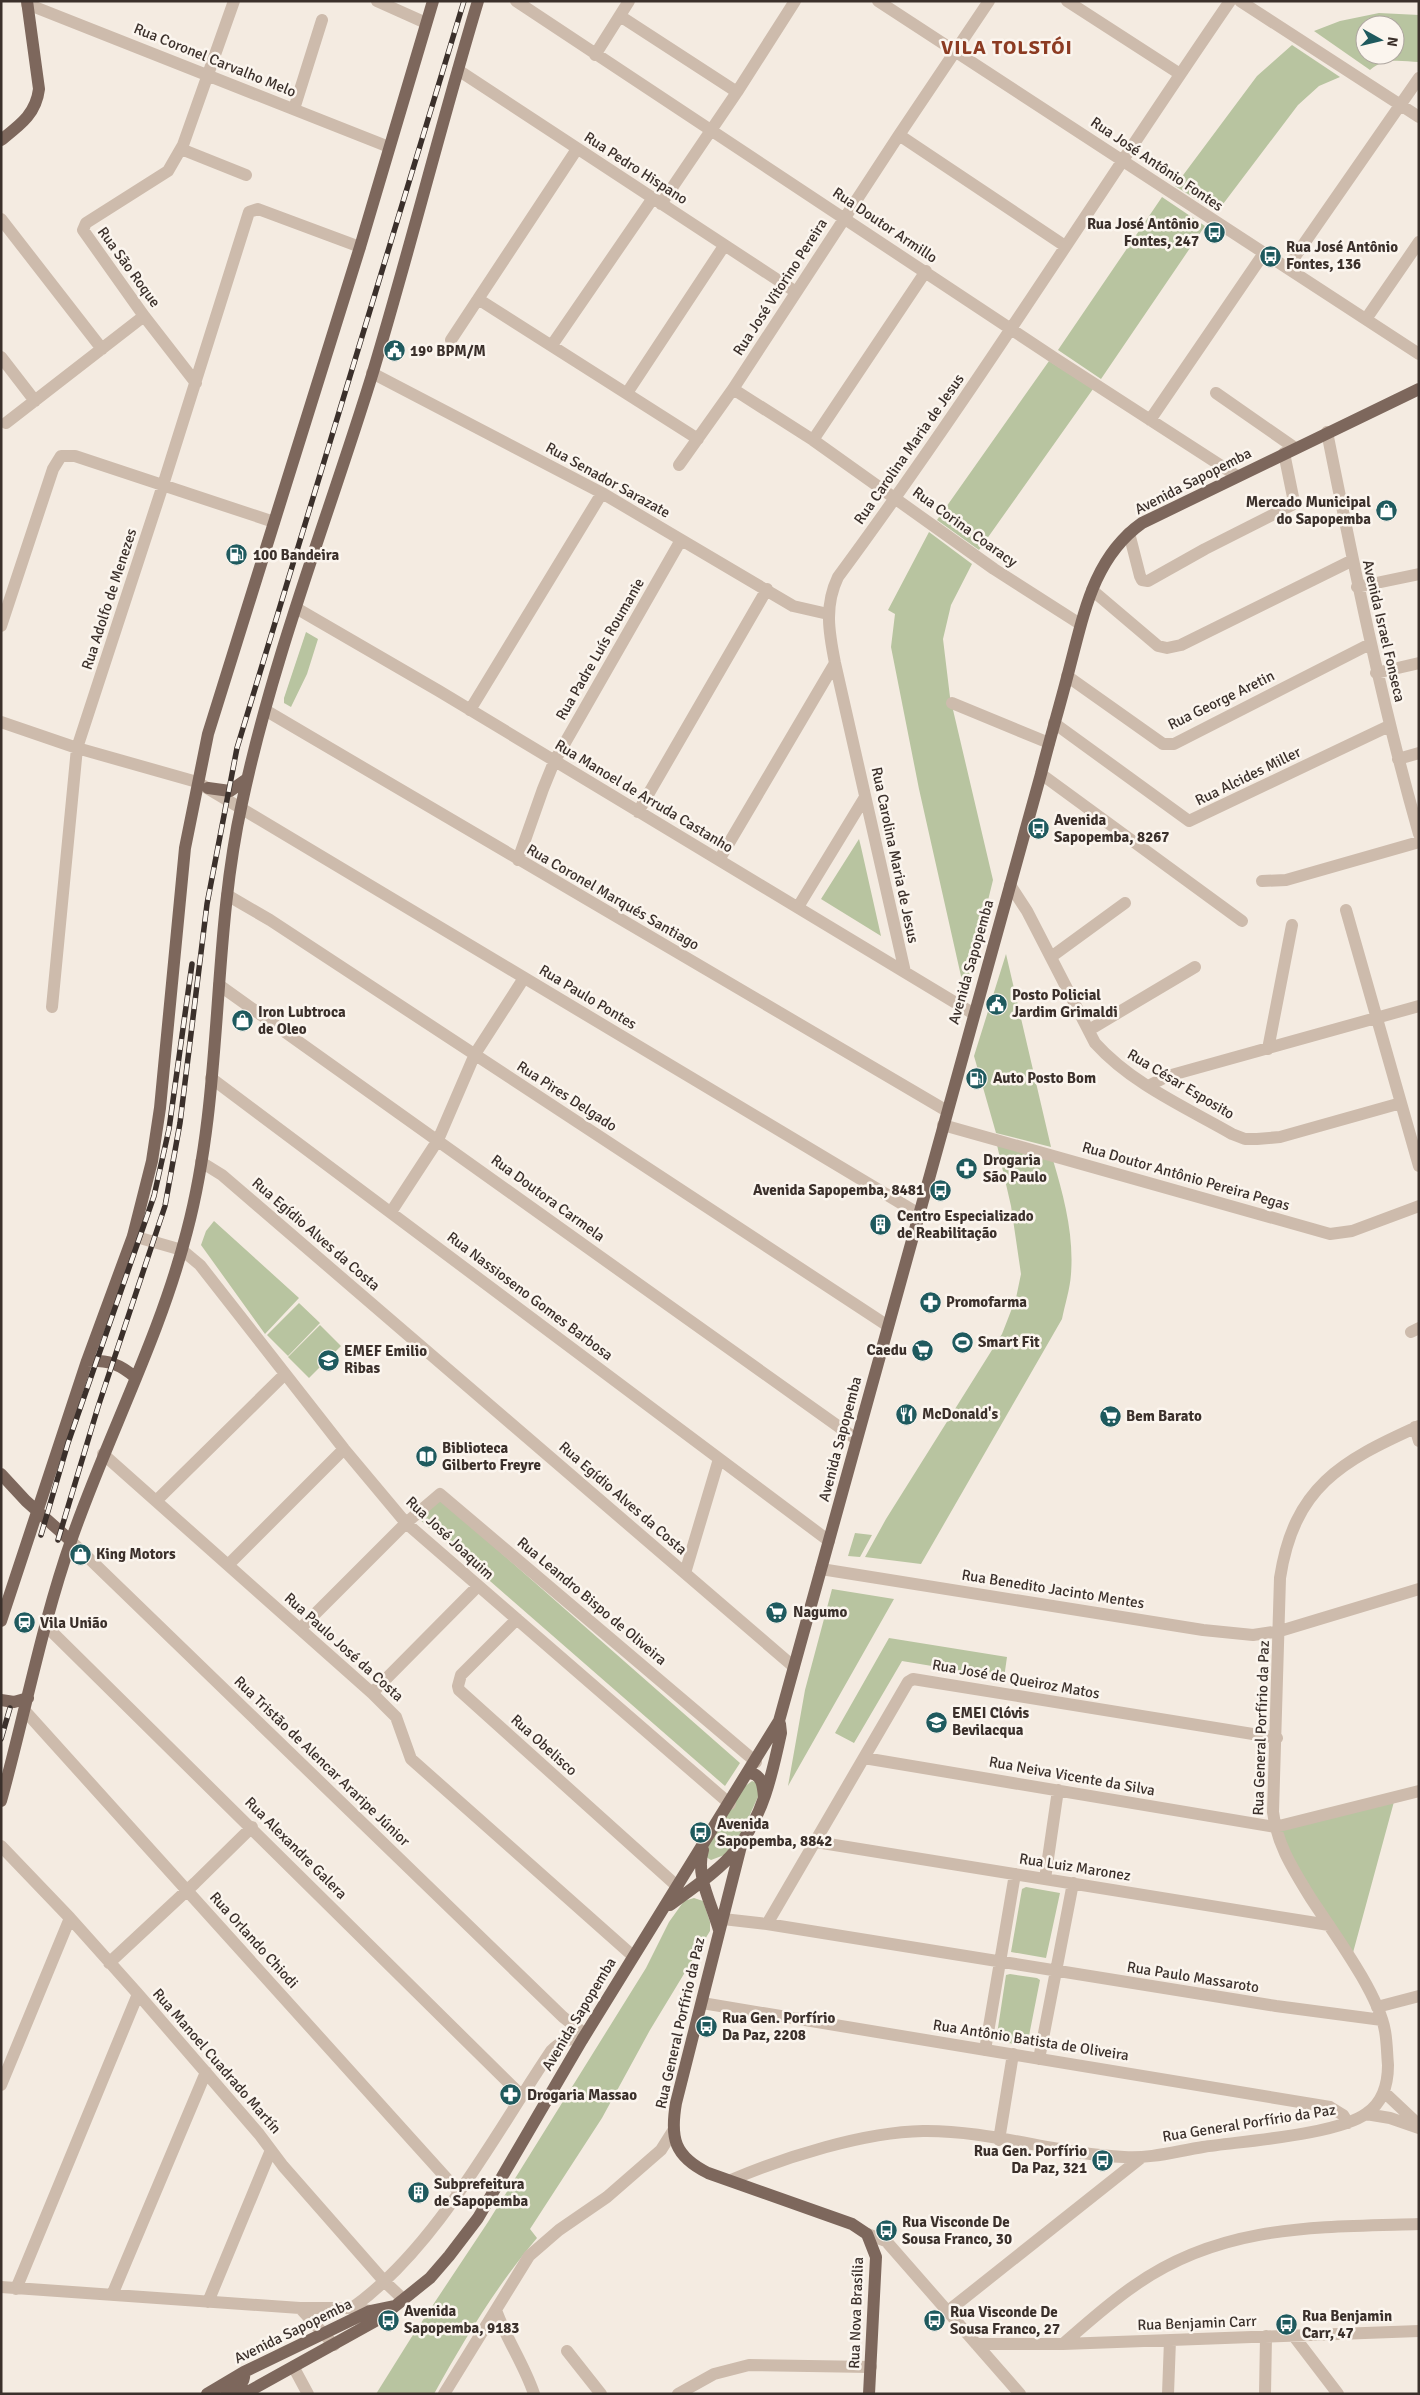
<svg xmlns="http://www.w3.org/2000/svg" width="1420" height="2395" viewBox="0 0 1420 2395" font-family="Signika,sans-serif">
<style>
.green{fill:#b8c4a0;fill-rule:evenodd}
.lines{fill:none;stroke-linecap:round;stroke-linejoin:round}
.minor{stroke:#cdbbac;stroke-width:12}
.major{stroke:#7d675c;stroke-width:12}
.rail-casing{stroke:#3b302b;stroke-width:5.5}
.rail{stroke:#fbf5ee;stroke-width:4;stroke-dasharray:11;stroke-linecap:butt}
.labels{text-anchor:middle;stroke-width:5;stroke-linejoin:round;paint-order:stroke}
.street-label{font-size:15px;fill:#3b302b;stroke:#fbf5ee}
.poi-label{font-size:15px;font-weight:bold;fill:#3b302b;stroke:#fbf5ee;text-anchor:start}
.district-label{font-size:20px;font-weight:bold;letter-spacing:1px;fill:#8c3b22;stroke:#fbf5ee}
</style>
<rect width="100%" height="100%" fill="#f4ebe1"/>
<!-- green -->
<path class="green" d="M1379,13L1419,15V62C1401,61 1384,57 1370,70L1314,31L1340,21ZM1365,25H1395V55H1365Z
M1292,45L1340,77L1319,86L1298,105L1217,212L1175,186L1257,76Z
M1162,197L1205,226L1101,379L1058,350Z
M1049,361L1093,389L979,550L937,520Z
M929,532L972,564L951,605L943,639L950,697L993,880L965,994L919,789L891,647L895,614L888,610Z
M306,632L318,639L307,674L291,707L284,703V698Z
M859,839L861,847L881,936L821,899Z
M1006,954L1051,1147L996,1133L974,1056Z
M997,1145L1053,1160C1064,1197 1074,1235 1071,1274C1070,1289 1065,1304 1062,1319L921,1564L865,1557L886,1519L1002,1334L1016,1298L1021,1274L1011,1206Z
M214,1221L299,1298L265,1334L201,1245L206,1231Z
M299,1303L320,1323L288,1356L267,1335Z
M320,1325L341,1346L309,1378L288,1357Z
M435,1500L442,1501L740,1763L725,1786L419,1519Z
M855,1533L872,1535L860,1557L848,1556Z
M832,1589L894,1599L788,1786L805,1690Z
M889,1638L1007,1657L1004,1678L902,1661L854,1743L835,1733Z
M752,1781L757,1783L761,1790L743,1830L727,1854L711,1860L706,1857L707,1847L744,1787Z
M1395,1798L1351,1960L1275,1827Z
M1026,1887L1060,1893L1046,1958L1011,1952L1022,1889Z
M694,1898L703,1901L710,1922V1931L650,2030L602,2118L530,2229L537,2238C497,2285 464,2340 434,2394H376L411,2338L488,2222L646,1968L669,1922L684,1901Z
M1010,1974L1037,1978L1040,1980L1027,2046L996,2041L1006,1975Z"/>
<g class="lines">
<!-- minor -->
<path class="minor" d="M377,1L426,23
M516,1L1056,359L1237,476
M878,1L1419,354
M1067,1L1180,74
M1240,1L1419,117
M27,4L389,147
M620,16L737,92
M595,55L629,1
M458,70L796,292
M294,109L322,20
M899,135L1065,246
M181,149L246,175
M661,204L737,92L795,1
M1,219L102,349
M1287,268L1419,78
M478,299L698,439
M1366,319L1419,242
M451,340L577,149
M552,345L653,198
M1,357L35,401
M372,373L602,493L793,606L828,614
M196,383L144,316L83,230L86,223L168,171L183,145L234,1
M733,389L813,440L994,569L1080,624
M627,393L724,246
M1216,393L1295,448
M1150,420L1264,253
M6,423L144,316
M1327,432C1354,567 1381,701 1419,834
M813,440L926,271
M679,465L733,389L899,135L989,1
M1129,533L1140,576L1142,580L1148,581L1205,549L1292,505L1293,497L1284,453
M1357,587L1419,574
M1092,590L1158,646L1167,648L1181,645L1351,561
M296,608L439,691L974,1014
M1,626L53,469L61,456H75L274,522
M1376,673L1419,663
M1067,676L1163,744H1174L1370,644
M952,703L1049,743
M265,710L947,1111
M470,710L602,493
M1,722L77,748L197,782L919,1214
M1054,723L1189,821L1389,726
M1398,759L1419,753
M1041,774L1242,921
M638,812L767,589
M518,860L543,789L554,762L681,540
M719,860L835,663
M1262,881L1286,880L1419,842
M1010,885L1027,911L1095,1043C1132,1084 1185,1107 1232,1134L1245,1139H1257L1280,1137L1401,1103
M227,895L270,920L888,1326
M798,907L865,797
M1346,910L1419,1166
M1051,957L1125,903
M905,972L835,663C829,633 824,606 838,577C976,390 1098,193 1230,1
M219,985L856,1439
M52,1007L77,748L163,485L249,212L258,209L360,247
M1089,1030L1195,967
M1268,1049L1292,925
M211,1078L829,1541
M1148,1086L1168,1076L1419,1006
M943,1125L1330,1234L1352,1231L1419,1206
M201,1162L222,1175L794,1667
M391,1212L438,1140L475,1054L524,978
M133,1236L182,1250L200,1265L344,1449L406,1523L730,1804
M1411,1332L1419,1328
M1415,1427L1419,1441
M103,1454L372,1693L396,1717L411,1759L633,1956
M156,1501L285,1374
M71,1541L563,2017L585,2034
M228,1565L344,1449
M821,1569L1203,1630L1253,1635L1280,1631L1419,1589
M685,1573L719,1459
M517,1619L461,1675L458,1686L459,1690L678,1887
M46,1626L521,2095
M300,1629L406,1523L440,1494L756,1762
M372,1693L478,1586
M25,1711L458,2191
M864,1758L1275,1827L1419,1791
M816,1842L1329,1925
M1,1846L70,1918L138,1994L259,2134L283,2166L384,2281L404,2300
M1045,1879L1058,1790
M723,1919L767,1924L1276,2006L1382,2020
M767,1924L908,1682L913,1679L1277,1738
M109,1963L195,1883L252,1827
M702,2003L1330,2107L1343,2115L1348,2123
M1377,2007L1419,1996
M985,2050L1015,1874
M1039,2059L1073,1883
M1,2085L70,1918
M1384,2092L1419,2125
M1366,2114L1390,2118L1419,2128
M999,2140L1013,2054
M731,2180C785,2157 864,2132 923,2131C990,2130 1057,2154 1124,2157C1150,2159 1177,2151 1203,2147C1242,2141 1338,2135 1367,2113C1383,2102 1388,2084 1388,2065C1387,2054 1387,2042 1385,2031C1378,1992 1332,1931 1310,1897C1293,1869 1277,1845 1273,1812L1280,1578C1294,1487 1341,1461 1419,1426
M867,2234L886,2241L1020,2394
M1,2287L300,2308H352L370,2311
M16,2289L138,1994
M112,2295L206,2072
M208,2302L271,2150
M300,2308L334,2345
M352,2308C436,2248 493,2137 551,2051C560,2042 568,2037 582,2040
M496,2310C506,2339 524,2364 534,2394
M948,2311L1142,2157
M1293,2335L1338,2394
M976,2344H1063L1419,2331
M1063,2344C1086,2324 1109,2303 1134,2286C1221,2224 1317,2227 1419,2224
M567,2351L601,2394
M294,2368L308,2394
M444,2394L529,2256L559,2230L607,2197L661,2150L673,2131
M678,2394L714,2374L749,2365L871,2367
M1168,2394L1170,2340
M1265,2394L1266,2336"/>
<!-- major -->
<path class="major" d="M1,140C20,125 36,114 39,89L27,1
M208,788L230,791L247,779
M87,1361C108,1360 120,1364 136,1378
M1,1474L26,1501L71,1541
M1,1621L87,1361L133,1236L152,1161L160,1108L185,848L208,734L360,247L433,1
M1,1700L14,1702L28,1698
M749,1773C762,1774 763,1786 764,1797
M1,1801C25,1714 42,1623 72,1538C108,1435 160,1337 187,1231C224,1091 211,943 242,803C273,656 329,515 373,372C410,249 441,124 478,1
M742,1842L676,2103C670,2138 674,2156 708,2173L852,2224L867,2234L876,2257L869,2394
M703,1850C695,1876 712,1904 719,1930
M670,1905C690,1890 720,1870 735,1851C763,1817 772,1775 781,1733L780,1724
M207,2394L244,2372L370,2311L394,2306
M227,2394C236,2388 246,2384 244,2372
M244,2394L379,2319L430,2278L449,2256L478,2218L582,2040L779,1721L1041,774C1050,738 1061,702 1070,666C1084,613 1094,557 1142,523L1419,389"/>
<defs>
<path id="rail" d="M41,1535L68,1443L154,1196L169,1129L192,964
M58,1540L98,1407L165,1206L180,1123L207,904L237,748L464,1
M1,1739L10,1708"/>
</defs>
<!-- rail casing -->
<use href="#rail" class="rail-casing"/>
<!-- rail -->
<use href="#rail" class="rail"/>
</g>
<!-- icons -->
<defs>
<symbol id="bus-disc" viewBox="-11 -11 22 22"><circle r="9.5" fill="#1f5a5e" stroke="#fbf5ee"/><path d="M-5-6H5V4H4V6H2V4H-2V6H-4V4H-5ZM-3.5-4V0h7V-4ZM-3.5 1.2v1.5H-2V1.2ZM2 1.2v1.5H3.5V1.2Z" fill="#fff"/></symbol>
<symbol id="civic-disc" viewBox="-11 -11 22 22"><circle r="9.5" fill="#1f5a5e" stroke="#fbf5ee"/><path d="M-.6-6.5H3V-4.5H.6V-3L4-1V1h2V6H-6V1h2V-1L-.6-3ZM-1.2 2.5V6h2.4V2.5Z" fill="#fff"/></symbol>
<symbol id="shop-disc" viewBox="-11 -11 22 22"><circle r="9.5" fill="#1f5a5e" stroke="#fbf5ee"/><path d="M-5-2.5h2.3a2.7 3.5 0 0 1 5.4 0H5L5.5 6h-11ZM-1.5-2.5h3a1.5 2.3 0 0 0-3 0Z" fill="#fff"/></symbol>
<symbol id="fuel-disc" viewBox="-11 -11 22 22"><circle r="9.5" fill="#1f5a5e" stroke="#fbf5ee"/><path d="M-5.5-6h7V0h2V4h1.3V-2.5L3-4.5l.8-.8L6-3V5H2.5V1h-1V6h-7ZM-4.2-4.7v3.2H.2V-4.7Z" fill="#fff"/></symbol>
<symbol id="pharmacy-disc" viewBox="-11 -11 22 22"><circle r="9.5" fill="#1f5a5e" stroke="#fbf5ee"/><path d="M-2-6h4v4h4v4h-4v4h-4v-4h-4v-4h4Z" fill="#fff"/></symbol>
<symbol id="building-disc" viewBox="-11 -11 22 22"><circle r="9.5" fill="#1f5a5e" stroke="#fbf5ee"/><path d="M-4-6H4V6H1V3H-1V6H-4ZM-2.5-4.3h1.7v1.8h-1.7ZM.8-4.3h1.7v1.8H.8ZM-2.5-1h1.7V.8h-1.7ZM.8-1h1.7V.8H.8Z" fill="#fff"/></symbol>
<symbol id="stadium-disc" viewBox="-11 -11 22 22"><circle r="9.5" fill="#1f5a5e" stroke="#fbf5ee"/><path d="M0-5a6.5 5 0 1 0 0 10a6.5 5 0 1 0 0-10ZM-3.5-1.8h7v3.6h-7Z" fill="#fff"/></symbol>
<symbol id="supermarket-disc" viewBox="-11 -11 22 22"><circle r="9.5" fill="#1f5a5e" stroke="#fbf5ee"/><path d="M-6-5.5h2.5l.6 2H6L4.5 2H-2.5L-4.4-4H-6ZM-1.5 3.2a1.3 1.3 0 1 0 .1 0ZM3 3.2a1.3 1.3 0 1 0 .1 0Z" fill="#fff"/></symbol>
<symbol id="school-disc" viewBox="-11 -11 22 22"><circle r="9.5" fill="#1f5a5e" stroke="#fbf5ee"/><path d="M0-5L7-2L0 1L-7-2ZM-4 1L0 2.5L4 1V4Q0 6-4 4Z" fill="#fff"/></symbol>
<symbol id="restaurant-disc" viewBox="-11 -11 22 22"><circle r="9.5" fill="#1f5a5e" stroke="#fbf5ee"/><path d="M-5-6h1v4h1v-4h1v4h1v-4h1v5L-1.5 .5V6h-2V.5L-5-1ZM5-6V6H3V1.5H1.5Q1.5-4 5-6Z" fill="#fff"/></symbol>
<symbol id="library-disc" viewBox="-11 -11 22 22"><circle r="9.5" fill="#1f5a5e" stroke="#fbf5ee"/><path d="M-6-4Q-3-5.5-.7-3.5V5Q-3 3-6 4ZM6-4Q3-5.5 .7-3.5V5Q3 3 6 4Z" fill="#fff"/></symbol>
<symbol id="station-disc" viewBox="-11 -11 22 22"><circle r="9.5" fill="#1f5a5e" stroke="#fbf5ee"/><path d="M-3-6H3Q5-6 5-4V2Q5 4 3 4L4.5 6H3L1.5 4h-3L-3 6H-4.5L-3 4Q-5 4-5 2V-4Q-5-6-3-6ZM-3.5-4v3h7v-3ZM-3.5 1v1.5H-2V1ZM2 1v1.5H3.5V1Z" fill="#fff"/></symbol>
</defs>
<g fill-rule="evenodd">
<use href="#bus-disc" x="1202" y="220" width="25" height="25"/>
<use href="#bus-disc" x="1258" y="244" width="25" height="25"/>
<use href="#civic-disc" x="382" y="338" width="25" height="25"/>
<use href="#shop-disc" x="1374" y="498" width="25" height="25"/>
<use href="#fuel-disc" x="224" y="542" width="25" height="25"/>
<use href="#bus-disc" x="1026" y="816" width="25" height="25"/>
<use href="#civic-disc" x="984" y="992" width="25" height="25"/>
<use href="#shop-disc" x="230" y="1008" width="25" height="25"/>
<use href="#fuel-disc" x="964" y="1066" width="25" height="25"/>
<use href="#pharmacy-disc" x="954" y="1156" width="25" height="25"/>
<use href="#bus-disc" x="928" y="1178" width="25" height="25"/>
<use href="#building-disc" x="868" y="1212" width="25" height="25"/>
<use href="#pharmacy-disc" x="918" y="1290" width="25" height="25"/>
<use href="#stadium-disc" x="950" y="1330" width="25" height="25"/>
<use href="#supermarket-disc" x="910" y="1338" width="25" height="25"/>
<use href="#school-disc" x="316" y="1348" width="25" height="25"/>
<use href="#restaurant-disc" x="894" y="1402" width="25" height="25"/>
<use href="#supermarket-disc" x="1098" y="1404" width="25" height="25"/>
<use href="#library-disc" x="414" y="1444" width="25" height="25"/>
<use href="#shop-disc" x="68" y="1542" width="25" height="25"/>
<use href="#supermarket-disc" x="764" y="1600" width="25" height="25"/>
<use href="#station-disc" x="12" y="1610" width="25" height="25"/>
<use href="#school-disc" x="924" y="1710" width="25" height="25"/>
<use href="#bus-disc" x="688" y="1820" width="25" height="25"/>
<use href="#bus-disc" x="694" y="2014" width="25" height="25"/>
<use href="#pharmacy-disc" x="498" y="2082" width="25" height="25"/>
<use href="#bus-disc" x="1090" y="2148" width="25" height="25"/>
<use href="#building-disc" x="406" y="2180" width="25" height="25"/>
<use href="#bus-disc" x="874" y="2218" width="25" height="25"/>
<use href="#bus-disc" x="376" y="2308" width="25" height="25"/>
<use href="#bus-disc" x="922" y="2308" width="25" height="25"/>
<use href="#bus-disc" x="1274" y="2312" width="25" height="25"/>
</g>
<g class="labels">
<!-- street labels -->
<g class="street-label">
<text transform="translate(215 60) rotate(22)" y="5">Rua Coronel Carvalho Melo</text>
<text transform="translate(1157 164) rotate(34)" y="5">Rua José Antônio Fontes</text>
<text transform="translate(636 168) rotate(33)" y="5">Rua Pedro Hispano</text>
<text transform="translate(885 225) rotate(34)" y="5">Rua Doutor Armillo</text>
<text transform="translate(129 267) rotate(54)" y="5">Rua São Roque</text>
<text transform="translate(780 287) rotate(-57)" y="5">Rua José Vitorino Pereira</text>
<text transform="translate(909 449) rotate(-55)" y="5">Rua Carolina Maria de Jesus</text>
<text transform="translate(608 480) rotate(29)" y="5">Rua Senador Sarazate</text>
<text transform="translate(1193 481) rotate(-27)" y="5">Avenida Sapopemba</text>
<text transform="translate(965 527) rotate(36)" y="5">Rua Corina Coaracy</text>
<text transform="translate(109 599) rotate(-72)" y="5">Rua Adolfo de Menezes</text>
<text transform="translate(1384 631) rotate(77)" y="5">Avenida Israel Fonseca</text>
<text transform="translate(600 649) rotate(-60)" y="5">Rua Padre Luís Roumanie</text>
<text transform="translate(1221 700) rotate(-26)" y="5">Rua George Aretin</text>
<text transform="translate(1248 776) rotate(-26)" y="5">Rua Alcides Miller</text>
<text transform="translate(644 796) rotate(31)" y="5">Rua Manoel de Arruda Castanho</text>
<text transform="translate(895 855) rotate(78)" y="5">Rua Carolina Maria de Jesus</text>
<text transform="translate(613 897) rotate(30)" y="5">Rua Coronel Marqués Santiago</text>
<text transform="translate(971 962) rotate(-74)" y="5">Avenida Sapopemba</text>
<text transform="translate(588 997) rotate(31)" y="5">Rua Paulo Pontes</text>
<text transform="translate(1181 1084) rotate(31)" y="5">Rua César Esposito</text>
<text transform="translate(567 1096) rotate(33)" y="5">Rua Pires Delgado</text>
<text transform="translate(1186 1176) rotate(16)" y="5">Rua Doutor Antônio Pereira Pegas</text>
<text transform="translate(548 1198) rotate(36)" y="5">Rua Doutora Carmela</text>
<text transform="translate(316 1234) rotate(41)" y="5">Rua Egídio Alves da Costa</text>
<text transform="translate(530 1296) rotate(37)" y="5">Rua Nassioseno Gomes Barbosa</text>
<text transform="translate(840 1439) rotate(-75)" y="5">Avenida Sapopemba</text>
<text transform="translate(623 1498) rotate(41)" y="5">Rua Egídio Alves da Costa</text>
<text transform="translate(450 1538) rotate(43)" y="5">Rua José Joaquim</text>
<text transform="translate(1053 1589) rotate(9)" y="5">Rua Benedito Jacinto Mentes</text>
<text transform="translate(592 1601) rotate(40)" y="5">Rua Leandro Bispo de Oliveira</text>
<text transform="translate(344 1647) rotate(42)" y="5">Rua Paulo José da Costa</text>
<text transform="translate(1016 1679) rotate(10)" y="5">Rua José de Queiroz Matos</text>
<text transform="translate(1261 1728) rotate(-88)" y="5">Rua General Porfírio da Paz</text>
<text transform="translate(544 1745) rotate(42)" y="5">Rua Obelisco</text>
<text transform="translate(322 1761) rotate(44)" y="5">Rua Tristão de Alencar Araripe Júnior</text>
<text transform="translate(1072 1776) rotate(10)" y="5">Rua Neiva Vicente da Silva</text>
<text transform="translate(296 1848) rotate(45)" y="5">Rua Alexandre Galera</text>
<text transform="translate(1075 1867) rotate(9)" y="5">Rua Luiz Maronez</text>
<text transform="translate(254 1940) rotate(48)" y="5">Rua Orlando Chiodi</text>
<text transform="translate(1193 1977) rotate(9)" y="5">Rua Paulo Massaroto</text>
<text transform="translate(579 2014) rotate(-59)" y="5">Avenida Sapopemba</text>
<text transform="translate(680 2023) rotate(-77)" y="5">Rua General Porfírio da Paz</text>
<text transform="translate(1031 2040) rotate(9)" y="5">Rua Antônio Batista de Oliveira</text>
<text transform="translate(217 2061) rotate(49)" y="5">Rua Manoel Cuadrado Martín</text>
<text transform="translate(1249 2123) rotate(-9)" y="5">Rua General Porfírio da Paz</text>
<text transform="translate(856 2313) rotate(-88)" y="5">Rua Nova Brasília</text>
<text transform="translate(1197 2323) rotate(-2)" y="5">Rua Benjamin Carr</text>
<text transform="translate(293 2331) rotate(-26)" y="5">Avenida Sapopemba</text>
</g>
<!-- poi labels -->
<g class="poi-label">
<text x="1199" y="229" text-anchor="end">Rua José Antônio<tspan x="1199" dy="17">Fontes, 247</tspan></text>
<text x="1286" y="252">Rua José Antônio<tspan x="1286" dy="17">Fontes, 136</tspan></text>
<text x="410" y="356">19º BPM/M</text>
<text x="1371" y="507" text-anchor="end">Mercado Municipal<tspan x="1371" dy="17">do Sapopemba</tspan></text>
<text x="253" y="560">100 Bandeira</text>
<text x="1054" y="825">Avenida<tspan x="1054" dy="17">Sapopemba, 8267</tspan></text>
<text x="1012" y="1000">Posto Policial<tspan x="1012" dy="17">Jardim Grimaldi</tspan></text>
<text x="258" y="1017">Iron Lubtroca<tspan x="258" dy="17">de Oleo</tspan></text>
<text x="993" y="1083">Auto Posto Bom</text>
<text x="983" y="1165">Drogaria<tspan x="983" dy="17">São Paulo</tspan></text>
<text x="924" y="1195" text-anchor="end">Avenida Sapopemba, 8481</text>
<text x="897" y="1221">Centro Especializado<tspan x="897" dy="17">de Reabilitação</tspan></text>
<text x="946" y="1307">Promofarma</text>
<text x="978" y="1347">Smart Fit</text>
<text x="907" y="1355" text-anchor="end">Caedu</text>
<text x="344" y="1356">EMEF Emilio<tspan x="344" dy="17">Ribas</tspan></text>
<text x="922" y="1419">McDonald's</text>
<text x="1126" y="1421">Bem Barato</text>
<text x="442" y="1453">Biblioteca<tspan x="442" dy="17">Gilberto Freyre</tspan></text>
<text x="96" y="1559">King Motors</text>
<text x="793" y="1617">Nagumo</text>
<text x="40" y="1628">Vila União</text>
<text x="952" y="1718">EMEI Clóvis<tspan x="952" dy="17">Bevilacqua</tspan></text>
<text x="717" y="1829">Avenida<tspan x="717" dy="17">Sapopemba, 8842</tspan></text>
<text x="722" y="2023">Rua Gen. Porfírio<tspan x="722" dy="17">Da Paz, 2208</tspan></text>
<text x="527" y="2100">Drogaria Massao</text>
<text x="1087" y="2156" text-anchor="end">Rua Gen. Porfírio<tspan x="1087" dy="17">Da Paz, 321</tspan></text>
<text x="434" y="2189">Subprefeitura<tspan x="434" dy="17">de Sapopemba</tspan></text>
<text x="902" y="2227">Rua Visconde De<tspan x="902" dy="17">Sousa Franco, 30</tspan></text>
<text x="404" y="2316">Avenida<tspan x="404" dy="17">Sapopemba, 9183</tspan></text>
<text x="950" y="2317">Rua Visconde De<tspan x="950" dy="17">Sousa Franco, 27</tspan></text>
<text x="1302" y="2321">Rua Benjamin<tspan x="1302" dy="17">Carr, 47</tspan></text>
</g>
<!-- district labels -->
<g class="district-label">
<text x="1007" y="54">VILA TOLSTÓI</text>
</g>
</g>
<!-- border -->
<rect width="1420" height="2395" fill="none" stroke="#3b302b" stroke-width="5"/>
<!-- north arrow -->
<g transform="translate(1380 40) rotate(98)"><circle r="24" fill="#fbf5ee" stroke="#aea6a0"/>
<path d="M0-4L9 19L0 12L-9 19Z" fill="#1f5a5e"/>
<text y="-8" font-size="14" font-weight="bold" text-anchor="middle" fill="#3b302b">N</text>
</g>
</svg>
